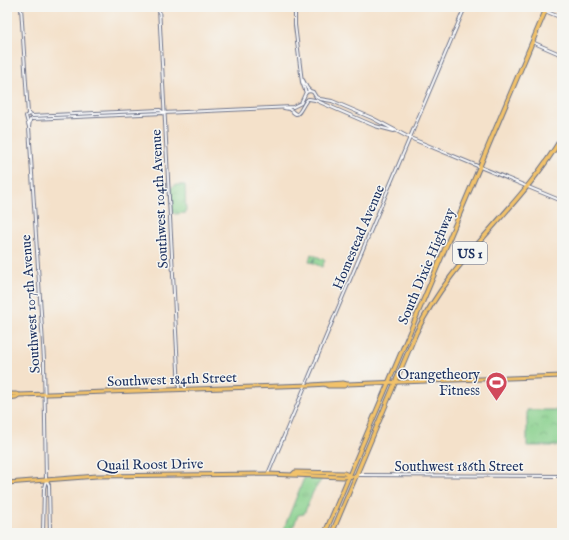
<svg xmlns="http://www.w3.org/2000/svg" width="569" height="540" viewBox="0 0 569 540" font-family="'IM FELL English',serif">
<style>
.grass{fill:url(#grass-tufts);stroke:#507f74}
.park{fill:url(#park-crowns);stroke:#507f74}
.garden{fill:#86cf8a;stroke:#507f74}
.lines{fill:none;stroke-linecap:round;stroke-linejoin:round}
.minor-casing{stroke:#676d84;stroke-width:4}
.major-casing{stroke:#676d84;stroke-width:5}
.highway-casing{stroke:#676d84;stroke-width:5.5}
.minor{stroke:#fff;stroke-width:2}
.major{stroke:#f2c26a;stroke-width:3}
.highway{stroke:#f2c26a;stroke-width:3.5}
.labels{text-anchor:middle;stroke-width:3;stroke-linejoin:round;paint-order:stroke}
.shield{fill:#f6f6f2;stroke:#5d6b8a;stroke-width:1}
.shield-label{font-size:13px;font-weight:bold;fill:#1b2f5e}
.street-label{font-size:14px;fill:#1b2f5e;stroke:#f6f6f2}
.poi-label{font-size:14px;fill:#1b2f5e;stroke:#f6f6f2;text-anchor:end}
</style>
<defs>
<pattern id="grass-tufts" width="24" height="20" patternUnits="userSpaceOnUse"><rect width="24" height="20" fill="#86cf8a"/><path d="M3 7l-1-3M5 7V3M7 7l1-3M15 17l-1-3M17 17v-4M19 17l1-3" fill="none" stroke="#6da874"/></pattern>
<pattern id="park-crowns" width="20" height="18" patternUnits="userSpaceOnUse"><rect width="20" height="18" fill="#86cf8a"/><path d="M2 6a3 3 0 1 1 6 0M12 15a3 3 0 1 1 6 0" fill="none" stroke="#6da874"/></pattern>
</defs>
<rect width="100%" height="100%" fill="#f6f6f2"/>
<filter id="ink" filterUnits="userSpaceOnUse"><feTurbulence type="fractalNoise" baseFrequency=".025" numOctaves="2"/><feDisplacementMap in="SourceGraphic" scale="8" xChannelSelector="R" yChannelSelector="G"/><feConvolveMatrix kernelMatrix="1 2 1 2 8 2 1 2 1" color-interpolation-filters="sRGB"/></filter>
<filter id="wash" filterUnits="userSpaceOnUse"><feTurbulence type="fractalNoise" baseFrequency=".012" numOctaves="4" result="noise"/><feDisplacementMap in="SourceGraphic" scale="16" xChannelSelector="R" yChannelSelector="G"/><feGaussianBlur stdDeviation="0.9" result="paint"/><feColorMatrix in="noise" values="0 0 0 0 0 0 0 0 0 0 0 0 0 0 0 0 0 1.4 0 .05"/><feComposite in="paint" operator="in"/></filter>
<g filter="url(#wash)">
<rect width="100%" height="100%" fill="#f4e1ca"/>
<!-- grass -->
<path class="grass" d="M304,478L322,479L313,492L304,514L298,515L291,533H282Z"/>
<!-- park -->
<path class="park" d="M175,185H185L186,213L175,214L172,212L171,188Z
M527,410H562V446H527Z"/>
<!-- garden -->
<path class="garden" d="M311,254L325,260L322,267L313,263L315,258L312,263L309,261Z"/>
</g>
<g filter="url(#ink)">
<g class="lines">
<defs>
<path id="minor" d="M21,7L28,114
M159,7L179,389
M295,7V25L302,82L306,93
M535,7L562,18
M532,42L562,55
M303,80L307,88L310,91
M309,99L315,100L375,126L394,131
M284,108C284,108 290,109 290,110C293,111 293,113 296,114C300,115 303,103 308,99
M32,119L293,107L301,103L306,92L310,91L313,92L316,97L320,99L332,101L372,118L410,138L562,201
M29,127L30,120
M268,474L465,7
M357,475L562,476
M47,481L49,485L50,533
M43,533L44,488L46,480L44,360L29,127L26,116L29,114L32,116L160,110L163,112"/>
<path id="major" d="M347,384L562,376
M7,394H16L19,395L311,385L343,383L347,384L344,386H328L326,385
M7,398L16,397L19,395
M293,474L295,472L344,473L349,475
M7,483L97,476L268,474L343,477L356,476"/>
<path id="highway" d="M325,533L547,7
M332,533L416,333C452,257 520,209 562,137"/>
</defs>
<!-- minor casing -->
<use href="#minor" class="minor-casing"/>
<!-- major casing -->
<use href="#major" class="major-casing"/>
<!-- highway casing -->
<use href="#highway" class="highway-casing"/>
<!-- minor -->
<use href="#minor" class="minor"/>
<!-- major -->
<use href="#major" class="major"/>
<!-- highway -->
<use href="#highway" class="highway"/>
</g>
</g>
<!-- icons -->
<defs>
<symbol id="stadium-pin" viewBox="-11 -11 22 30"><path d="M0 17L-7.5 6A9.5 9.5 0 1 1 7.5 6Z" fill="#d1495b" stroke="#f6f6f2"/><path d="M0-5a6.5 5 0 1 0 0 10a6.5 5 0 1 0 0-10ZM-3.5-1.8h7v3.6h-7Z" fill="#fff"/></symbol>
</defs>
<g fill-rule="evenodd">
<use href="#stadium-pin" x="484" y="370" width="25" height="34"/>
</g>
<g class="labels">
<!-- shield labels -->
<rect class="shield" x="453" y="242" width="34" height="22" rx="3"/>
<g class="shield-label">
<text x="470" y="258">US 1</text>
</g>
<!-- street labels -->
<g class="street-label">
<text transform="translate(159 199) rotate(-93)" y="5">Southwest 104th Avenue</text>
<text transform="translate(358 237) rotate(-67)" y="5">Homestead Avenue</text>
<text transform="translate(426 266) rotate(-67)" y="5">South Dixie Highway</text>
<text transform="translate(30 304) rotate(-94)" y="5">Southwest 107th Avenue</text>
<text transform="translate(172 379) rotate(-2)" y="5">Southwest 184th Street</text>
<text transform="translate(150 464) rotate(-1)" y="5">Quail Roost Drive</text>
<text x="459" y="471">Southwest 186th Street</text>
</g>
<!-- poi labels -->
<g class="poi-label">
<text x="480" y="379">Orangetheory<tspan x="480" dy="16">Fitness</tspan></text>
</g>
</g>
<!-- margin -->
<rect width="569" height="540" fill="none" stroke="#f6f6f2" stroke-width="24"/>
</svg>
